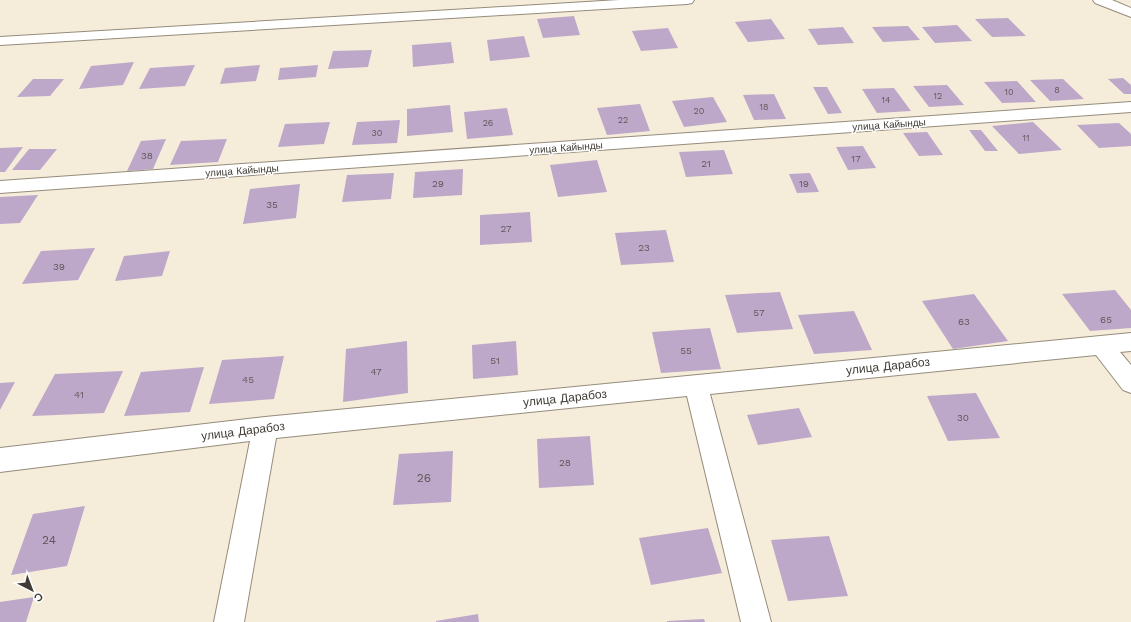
<svg xmlns="http://www.w3.org/2000/svg" width="1131" height="622" viewBox="0 0 1131 622" font-family="'Work Sans',sans-serif">
<style>
.building{fill:#bea8c9}
.lines{fill:none;stroke-linecap:round;stroke-linejoin:round}
.minor-casing{stroke:#958c7b;stroke-width:2}
.minor{fill:#fff;fill-rule:evenodd}
.labels{text-anchor:middle;stroke-width:3;stroke-linejoin:round;paint-order:stroke}
.far-number-label{font-size:9px;fill:#60575a}
.far-street-label{font-size:10px;fill:#403c35;stroke:#fff}
.number-label{font-size:10px;fill:#60575a}
.street-label{font-size:12px;fill:#403c35;stroke:#fff}
.near-number-label{font-size:12px;fill:#60575a}
</style>
<rect width="100%" height="100%" fill="#f6ecda"/>
<!-- building -->
<path class="building" d="M574,16L580,35L543,38L537,19Z
M1008,18L1026,36L992,37L975,19Z
M771,19L785,39L748,42L735,22Z
M957,25L972,41L935,43L922,27Z
M908,26L920,40L883,42L872,27Z
M843,27L854,43L818,45L808,29Z
M668,28L678,48L641,51L632,31Z
M524,36L530,57L490,61L487,40Z
M451,42L454,63L413,67L412,45Z
M372,50L368,67L328,69L333,51Z
M134,62L123,85L79,89L91,66Z
M195,65L185,86L139,89L150,68Z
M260,65L256,81L220,84L225,68Z
M318,65L316,77L278,80L280,68Z
M1123,78L1131,85V94H1124L1108,79Z
M33,79H64L50,96L17,97Z
M1063,79L1084,99L1050,101L1030,80Z
M1017,81L1036,102L1002,103L984,82Z
M947,85L964,105L929,107L913,86Z
M813,87H827L842,113L828,114Z
M894,88L911,111L877,113L862,89Z
M774,94L786,119L754,120L743,95Z
M713,97L727,122L684,127L672,101Z
M640,104L650,131L607,135L597,108Z
M450,105L453,132L407,136V109Z
M507,108L513,135L467,139L464,112Z
M400,120L397,143L352,145L357,122Z
M330,122L324,144L278,147L285,124Z
M1033,122L1062,150L1019,154L992,126Z
M1119,123L1131,134V146L1099,148L1077,125Z
M969,130H981L998,151H985Z
M927,132L943,155L919,156L903,133Z
M166,139L153,169L127,171L141,141Z
M227,139L218,162L170,165L181,141Z
M863,146L876,168L848,170L836,147Z
M23,147L5,172H0V148Z
M29,149H57L40,170H12Z
M724,150L733,174L686,177L679,152Z
M597,160L607,192L558,197L550,165Z
M463,169L462,195L413,198L415,172Z
M394,173L391,199L342,202L347,175Z
M810,173L819,192L797,193L789,174Z
M300,184L296,218L243,224L250,189Z
M38,195L20,223L0,224V197Z
M530,212L532,242L480,245V215Z
M666,230L674,262L621,265L615,233Z
M95,248L78,280L22,284L41,251Z
M170,251L162,276L115,281L124,256Z
M1115,290L1131,310V328L1090,331L1062,294Z
M780,292L793,329L737,333L725,295Z
M974,294L1008,341L953,349L922,301Z
M854,311L872,350L814,354L798,315Z
M710,328L721,369L661,373L652,332Z
M407,341L408,393L343,402L346,349Z
M516,341L518,375L473,379L472,345Z
M284,356L274,399L209,404L222,360Z
M204,367L190,412L124,416L141,372Z
M123,371L104,413L32,416L55,374Z
M15,382L0,410V383Z
M976,393L1000,438L948,441L927,396Z
M799,408L812,437L758,445L747,415Z
M590,436L594,485L539,488L537,439Z
M453,451L451,502L393,505L399,454Z
M85,506L67,566L11,575L33,514Z
M708,528L722,573L651,585L639,538Z
M829,536L848,596L788,601L771,540Z
M34,597L26,622H0V602Z
M478,614L479,622H436V621Z
M704,619L705,622H667V621Z"/>
<g class="lines">
<defs>
<path id="minor" d="M619,0H694L692,3L687,4L0,45V37Z
M1093,0H1112L1131,8V17L1095,3Z
M1131,102V112L0,193V181Z
M1131,333V351L1120,352L1131,365V393L1123,390L1096,355L710,394L771,622H741L687,396L276,438L244,622H214L250,441L0,472V448L265,417Z"/>
</defs>
<!-- minor casing -->
<use href="#minor" class="minor-casing"/>
<!-- minor -->
<use href="#minor" class="minor"/>
</g>
<g class="labels">
<!-- far-number labels -->
<g class="far-number-label">
<text x="1057" y="93">8</text>
<text x="1009" y="95">10</text>
<text x="938" y="99">12</text>
<text x="886" y="103">14</text>
<text x="764" y="110">18</text>
<text x="699" y="114">20</text>
<text x="623" y="123">22</text>
<text x="488" y="126">26</text>
<text x="377" y="136">30</text>
<text x="1026" y="141">11</text>
</g>
<!-- far-street labels -->
<g class="far-street-label">
<text transform="translate(889 124) rotate(-4)" y="4">улица Кайынды</text>
<text transform="translate(566 147) rotate(-4)" y="4">улица Кайынды</text>
<text transform="translate(242 170) rotate(-4)" y="4">улица Кайынды</text>
</g>
<!-- number labels -->
<g class="number-label">
<text x="147" y="159">38</text>
<text x="856" y="162">17</text>
<text x="706" y="167">21</text>
<text x="438" y="187">29</text>
<text x="804" y="187">19</text>
<text x="272" y="208">35</text>
<text x="506" y="232">27</text>
<text x="644" y="251">23</text>
<text x="59" y="270">39</text>
<text x="759" y="316">57</text>
<text x="1106" y="323">65</text>
<text x="964" y="325">63</text>
<text x="686" y="354">55</text>
<text x="495" y="364">51</text>
<text x="376" y="375">47</text>
<text x="248" y="383">45</text>
<text x="79" y="398">41</text>
<text x="963" y="421">30</text>
<text x="565" y="466">28</text>
</g>
<!-- street labels -->
<g class="street-label">
<text transform="translate(888 366) rotate(-6)" y="4">улица Дарабоз</text>
<text transform="translate(565 398) rotate(-6)" y="4">улица Дарабоз</text>
<text transform="translate(243 431) rotate(-7)" y="4">улица Дарабоз</text>
</g>
<!-- near-number labels -->
<g class="near-number-label">
<text x="424" y="482">26</text>
<text x="49" y="544">24</text>
</g>
</g>
<!-- north arrow -->
<g transform="translate(32 590) rotate(138)" stroke="#ffffff" stroke-width="3" paint-order="stroke">
<path d="M0-3L7 15L0 10L-7 15Z" fill="#403c35"/>
<text y="-6" font-size="11" font-weight="bold" text-anchor="middle" fill="#403c35">С</text>
</g>
</svg>
